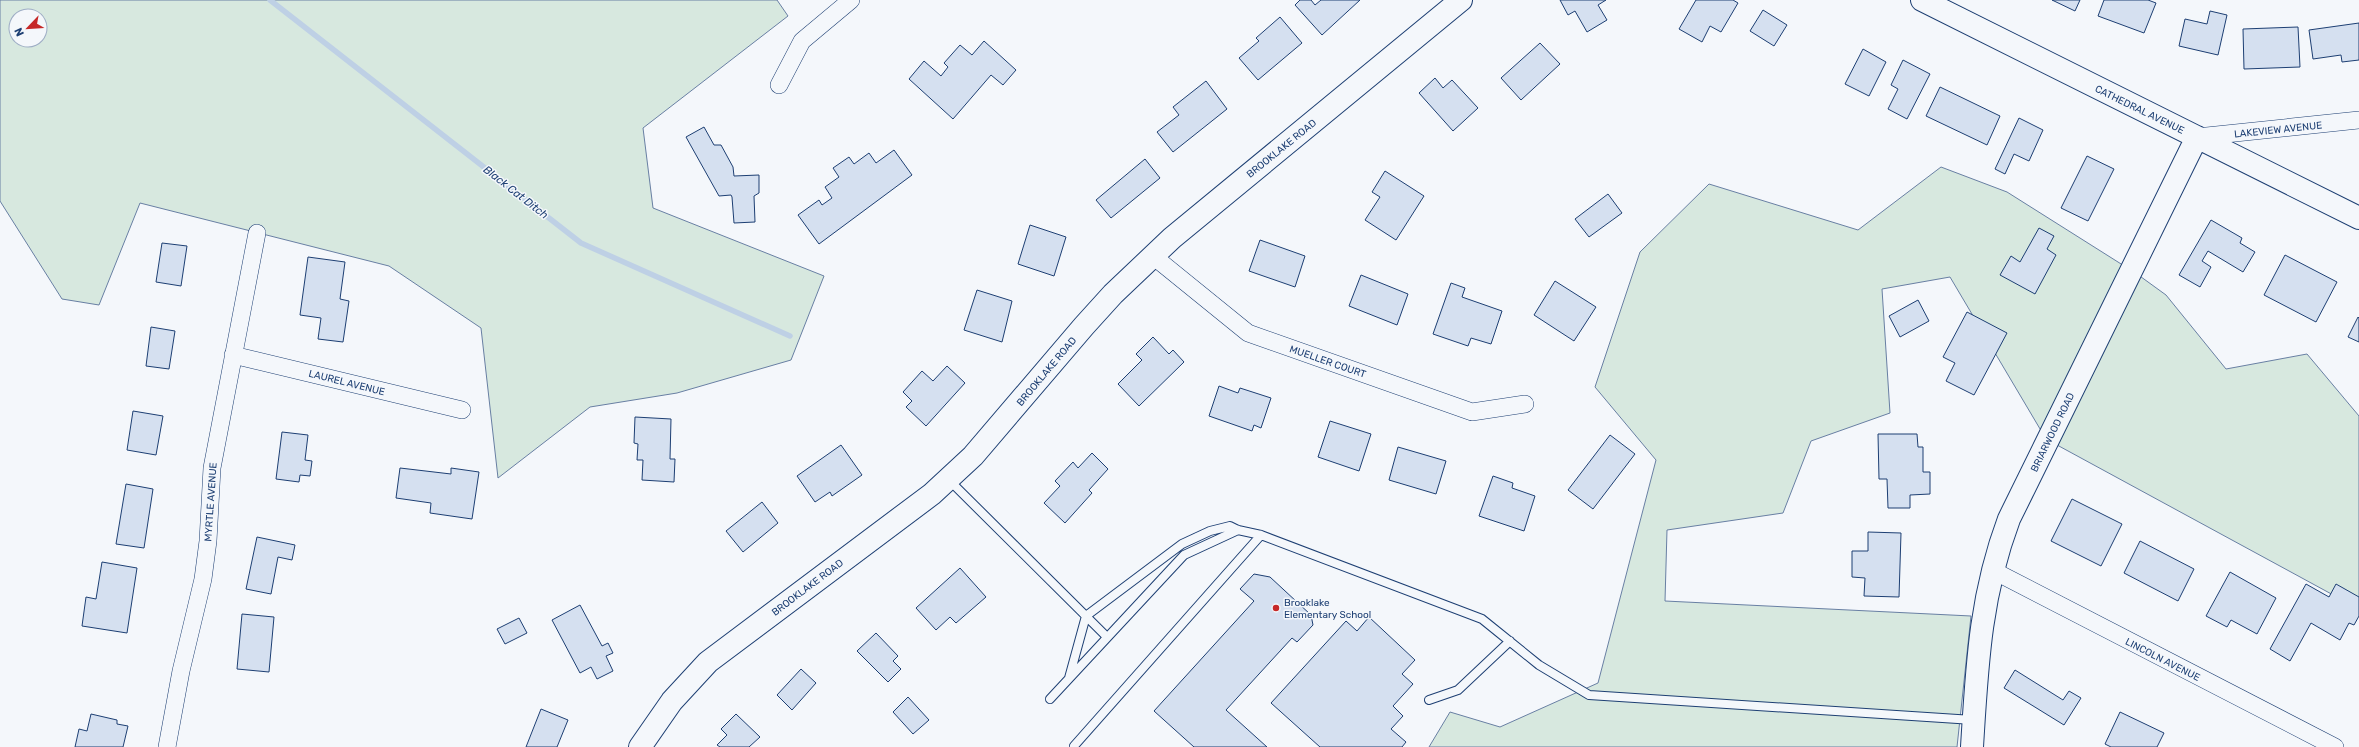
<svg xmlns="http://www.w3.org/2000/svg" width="2359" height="747" viewBox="0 0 2359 747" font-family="Rubik,sans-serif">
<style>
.green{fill:#d7e8df;stroke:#687fa3;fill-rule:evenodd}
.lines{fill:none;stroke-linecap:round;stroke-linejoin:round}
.stream{stroke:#bed0e5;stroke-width:5.5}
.building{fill:#d5e0f0;stroke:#1d3f73}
.lane-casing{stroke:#1d3f73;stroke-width:10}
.street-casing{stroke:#1d3f73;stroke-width:18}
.secondary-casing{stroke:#1d3f73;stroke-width:24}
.lane{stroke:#f4f7fb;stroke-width:8}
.street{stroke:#f4f7fb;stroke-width:17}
.secondary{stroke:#f4f7fb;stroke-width:22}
.poi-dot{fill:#c62828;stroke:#f4f7fb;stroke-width:1.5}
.labels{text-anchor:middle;stroke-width:3;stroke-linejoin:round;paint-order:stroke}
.street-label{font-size:10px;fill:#1d3f73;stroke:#f4f7fb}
.poi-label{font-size:10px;fill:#1d3f73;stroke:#f4f7fb;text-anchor:start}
.water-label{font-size:11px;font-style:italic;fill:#1d3f73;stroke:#f4f7fb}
</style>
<rect width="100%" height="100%" fill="#f4f7fb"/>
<!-- green -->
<path class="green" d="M0,0H777L788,16L643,128L653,208L824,276L791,360L677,393L590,407L498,478L481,328L389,266L140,203L99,305L62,299L0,201ZM16,16H40V40H16Z
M1941,167L2007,192L2137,274L2166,295L2226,369L2307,354L2359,416V609L2046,439L1950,277L1882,289L1890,413L1811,441L1783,513L1667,530L1665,601L1971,616L1957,747H1429L1450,712L1500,727L1598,683L1656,460L1595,387L1640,252L1709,184L1858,230Z"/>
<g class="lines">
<!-- stream -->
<path class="stream" d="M270,0L581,243L790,336"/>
</g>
<!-- building -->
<path class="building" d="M1300,0H1311L1315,5L1321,0H1360L1322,35L1295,5Z
M1560,0H1606L1598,5L1607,20L1587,32L1575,11L1568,15Z
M1696,0H1733L1738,3L1721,32L1710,26L1702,42L1679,29Z
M2052,0H2080L2075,11Z
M2104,0H2148L2156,3L2144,33L2098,16Z
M1763,10L1787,25L1774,46L1750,31Z
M2210,11L2227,15L2218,55L2179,46L2185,19L2207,24Z
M1280,17L1302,43L1258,80L1239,58L1259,41L1256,38Z
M2359,23V60L2342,62L2341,55L2313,59L2309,30Z
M2298,27L2300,67L2244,69L2243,29Z
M984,41L1016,70L1003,85L991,75L953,119L909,79L924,61L941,76L948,67L944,63L960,45L972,55Z
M1540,43L1560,64L1521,100L1501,78Z
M1863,49L1886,62L1869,96L1845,84Z
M1903,60L1930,74L1907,119L1888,109L1898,89L1891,85Z
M1435,78L1443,88L1452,80L1478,108L1453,131L1419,93Z
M1206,81L1227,109L1173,152L1157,132L1179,115L1173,107Z
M1940,87L2000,116L1987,145L1926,116Z
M2019,118L2043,130L2029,161L2014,154L2005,174L1995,169Z
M704,127L714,145H721L733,167L734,176L759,175V193L754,196L755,222L734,223L732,197L731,195L719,196L686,137Z
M894,150L912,175L819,244L798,215L819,200L822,205L832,198L825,187L839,177L833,168L849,157L854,164L869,153L876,163Z
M2087,156L2114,169L2088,221L2061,208Z
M1145,159L1160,178L1111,218L1096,200Z
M1385,171L1424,196L1396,240L1365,220L1380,197L1372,192Z
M1608,194L1622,213L1589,237L1575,219Z
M2211,220L2242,238L2240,243L2255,252L2243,272L2208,251L2202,261L2211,267L2200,287L2179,275Z
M1030,225L1066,237L1054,276L1018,264Z
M2039,228L2054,236L2047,249L2056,255L2035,294L2000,275L2011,256L2020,262Z
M1260,240L1305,256L1295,287L1249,271Z
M162,243L187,246L181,286L156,282Z
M2285,255L2337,282L2316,322L2264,295Z
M308,257L345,262L340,299L349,301L343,342L318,339L321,318L300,315Z
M1361,275L1408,294L1397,325L1349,306Z
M1555,281L1596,307L1574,341L1534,315Z
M1451,283L1465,288L1462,297L1502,311L1491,344L1471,338L1468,346L1433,334Z
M977,290L1012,301L1002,342L964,330Z
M1918,300L1929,321L1900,337L1889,316Z
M1967,312L2007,333L1974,395L1946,381L1955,363L1943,357Z
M2358,317L2359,318V342L2348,337Z
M151,327L175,331L169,369L146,366Z
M1153,337L1169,354L1173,350L1184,362L1139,406L1118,384L1142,360L1136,354Z
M947,366L965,383L926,426L906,407L912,401L903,392L922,371L933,381Z
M1219,386L1238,393L1240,388L1271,398L1261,428L1254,425L1252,431L1209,416Z
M133,411L163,416L156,455L127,450Z
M635,417L671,419L670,459H675L674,482L642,480L643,460H637L638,444L634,443Z
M1330,421L1371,434L1359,471L1318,457Z
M282,432L308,435L305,460L312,461L310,476L300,475L299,482L276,479Z
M1878,434H1917L1918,447H1923V472H1930V494L1910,495V508H1888L1887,479H1879Z
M1610,435L1635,454L1593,509L1568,490Z
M841,445L862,475L832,496L830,492L815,502L797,476Z
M1398,447L1446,461L1436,494L1389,480Z
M1092,453L1108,469L1089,490L1092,493L1065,523L1044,503L1060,486L1055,481L1073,462L1078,468Z
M400,468L451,474V468L479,472L472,519L430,513L431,503L396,498Z
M1493,476L1513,483L1512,488L1535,496L1524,531L1479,516Z
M126,484L153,489L144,548L116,544Z
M2072,499L2122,524L2101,566L2051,541Z
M762,502L778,523L743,552L726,531Z
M1868,532L1901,533L1899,597L1864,596L1865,578L1852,577V551H1868Z
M257,537L295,545L292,560L278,557L271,594L246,589Z
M2140,541L2194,569L2178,601L2124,573Z
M102,562L137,568L127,633L82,626L86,597L96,599Z
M960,568L986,597L956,623L950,617L936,630L916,608Z
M2230,572L2276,598L2257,634L2231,620L2227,627L2206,616Z
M1254,574L1270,577L1311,615L1313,625L1297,642L1292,638L1226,710L1267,747H1194L1154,711L1254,601L1240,589Z
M2306,584L2329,597L2336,584L2359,597V616L2354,625L2349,623L2340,640L2311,623L2290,661L2270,649Z
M580,605L602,646L608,643L613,653L606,656L613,671L597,679L591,667L580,673L552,620Z
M242,614L274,617L269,672L237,669Z
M1369,617L1415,660L1402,674L1413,684L1393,706L1403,716L1391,729L1406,742L1402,747H1320L1271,703L1346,621L1357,631Z
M519,618L527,633L505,644L497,629Z
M876,633L898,656L893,661L901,669L888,682L857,651Z
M801,669L816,683L792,710L777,695Z
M2015,670L2063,700L2069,691L2081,698L2064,725L2004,688Z
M908,697L929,720L913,734L893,712Z
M541,709L568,720L557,747H526Z
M2120,712L2164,733L2157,747H2111L2105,744Z
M91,714L117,720V724L128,726L123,747H75L79,729L87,731Z
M736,714L760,737L749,747H720L717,745L727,735L721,729Z"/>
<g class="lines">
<defs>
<path id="lane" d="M949,480L1107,637
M1069,678L1086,616L1182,544L1210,531L1230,526L1238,530L1261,535L1482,619L1539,665L1589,695L1973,720
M1050,699L1184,555L1238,530
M1429,700L1458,690L1510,641
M1074,746L1261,535"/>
<path id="street" d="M779,85L802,41L851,0
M2197,137L2359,120
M1153,256L1248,333L1472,412L1525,404
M233,355L462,410
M1992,570L2335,747
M167,747L181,671L203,579L208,541L212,468L257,233"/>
<path id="secondary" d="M1922,0L2359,218
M640,747L672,701L708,662L932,494L973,456L1084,326L1113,294L1172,238L1461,0
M1972,747C1977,666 1980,596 2009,519L2197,137"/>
</defs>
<!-- lane casing -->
<use href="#lane" class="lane-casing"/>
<!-- street casing -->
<use href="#street" class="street-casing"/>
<!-- secondary casing -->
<use href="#secondary" class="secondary-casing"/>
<!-- lane -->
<use href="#lane" class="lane"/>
<!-- street -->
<use href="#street" class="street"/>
<!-- secondary -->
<use href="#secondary" class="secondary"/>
</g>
<!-- markers -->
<circle class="poi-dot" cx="1276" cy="608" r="4"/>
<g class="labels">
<!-- street labels -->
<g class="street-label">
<text transform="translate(2140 109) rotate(26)" y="4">CATHEDRAL AVENUE</text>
<text transform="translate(2278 129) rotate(-6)" y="4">LAKEVIEW AVENUE</text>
<text transform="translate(1281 148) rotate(-39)" y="4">BROOKLAKE ROAD</text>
<text transform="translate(1328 361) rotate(19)" y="4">MUELLER COURT</text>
<text transform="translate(1046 371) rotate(-50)" y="4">BROOKLAKE ROAD</text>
<text transform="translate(347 382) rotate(14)" y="4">LAUREL AVENUE</text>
<text transform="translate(2052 432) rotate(-64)" y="4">BRIARWOOD ROAD</text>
<text transform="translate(210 502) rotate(-86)" y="4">MYRTLE AVENUE</text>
<text transform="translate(807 587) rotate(-37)" y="4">BROOKLAKE ROAD</text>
<text transform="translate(2163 659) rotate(27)" y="4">LINCOLN AVENUE</text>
</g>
<!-- poi labels -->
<g class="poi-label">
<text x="1284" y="606">Brooklake<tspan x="1284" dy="12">Elementary School</tspan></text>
</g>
<!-- water labels -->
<g class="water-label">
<text transform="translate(516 192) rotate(38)" y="4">Black Cat Ditch</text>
</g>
</g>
<!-- north arrow -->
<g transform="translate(28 28) rotate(245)"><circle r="19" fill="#f4f7fb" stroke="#9eadc5"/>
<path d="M0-3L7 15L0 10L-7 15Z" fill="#c62828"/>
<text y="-6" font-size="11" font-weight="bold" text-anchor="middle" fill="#1d3f73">N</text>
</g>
</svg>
